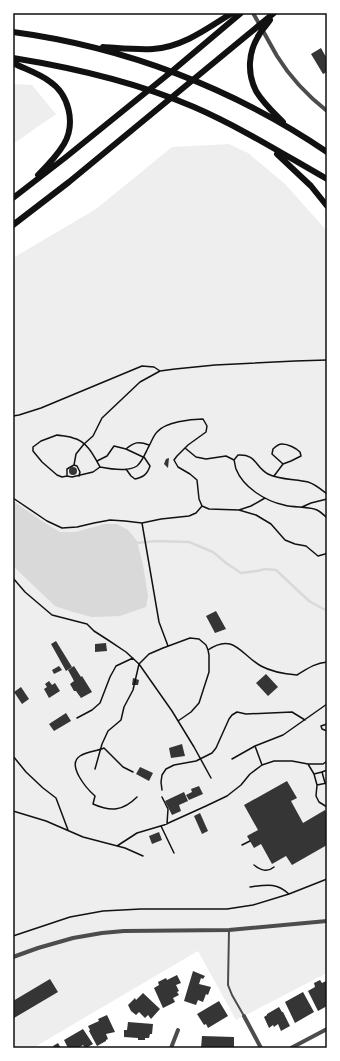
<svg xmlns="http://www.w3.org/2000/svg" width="340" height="1061" viewBox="0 0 340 1061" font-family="Cabin,sans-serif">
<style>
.green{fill:#eee}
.water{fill:#d9d9d9}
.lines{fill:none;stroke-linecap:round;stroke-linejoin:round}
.stream{stroke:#d9d9d9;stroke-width:2.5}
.building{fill:#353535}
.path{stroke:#111;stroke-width:1.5}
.service{stroke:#4c4c4c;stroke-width:2}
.minor{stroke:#4c4c4c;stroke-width:4}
.primary{stroke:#111;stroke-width:6}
.neatline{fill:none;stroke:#111;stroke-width:1.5}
</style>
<rect width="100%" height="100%" fill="#fff"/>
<!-- green -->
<path class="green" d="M13,84L32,85L56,114L13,144Z
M229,144L248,153L285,184L327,231V973L236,1020L198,951L33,1048H13V258L96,209L172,147Z"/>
<!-- water -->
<path class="water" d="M13,501L45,523L60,532H75L105,524H117L128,530L137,541L143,565L148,596L146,607L120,616L92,617L73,612L55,606L13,566Z"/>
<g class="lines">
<!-- stream -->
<path class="stream" d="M137,543L156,541L189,542L213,552L226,563L241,573L257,571L265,569L276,570L309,601L327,611"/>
</g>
<!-- building -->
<path class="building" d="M321,48L326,57H327V72L323,74L311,54Z
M169,458L168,468L164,464L166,459Z
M69 471a4 4 0 1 1 8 0a4 4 0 1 1-8 0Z
M216,611L226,629L215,633L206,616Z
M56,641L72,667L66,671L51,644Z
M106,643L107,651L95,652V644Z
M59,666L62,670L54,674L52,670Z
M74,666L81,677L82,676L92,692L81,698L76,691H74L70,684L74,681L68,670Z
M266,674L278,687L268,696L256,683Z
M133,678L139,680L138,685H132Z
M49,681L52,685L55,683L60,691L49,698L44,689L47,687L45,684Z
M21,687L29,699L22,704L14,692Z
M66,713L71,721L54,731L49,724Z
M182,744L185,756L171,758L169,748Z
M140,767L153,773L149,781L136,774Z
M287,781L297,798L291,801L303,823L325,810L327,814V845L292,865L286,856L272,864L261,844L254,848L247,836L258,830L244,805Z
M199,786L203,794L189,800L186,795L192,792L191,789Z
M184,792L188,801L179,805L181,811L172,815L165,801Z
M200,813L208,831L202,834L194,816Z
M159,832L162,840L152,844L149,836Z
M193,971L205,976L203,979L201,978L199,984L211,987L208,995L206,994L203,1002L198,1000L196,1005L184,1001Z
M177,975L181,983L176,985L179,991L177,992L179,995L173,998L175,1002L163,1008L154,988L159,985L158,982L166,978L167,980Z
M50,979L58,992L14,1018L13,1016V1001Z
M320,980L322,983L326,981L327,983V1006L318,1011L308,991L315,987L314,983Z
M303,992L314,1012L295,1023L285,1002Z
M143,993L160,1009L151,1019L148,1015L145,1018L139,1012L136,1015L131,1011L128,1005L135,998L136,1000Z
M219,1001L228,1016L208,1028L206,1024L204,1025L197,1014Z
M279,1007L282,1012H283L290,1026L281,1031L278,1024L274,1027L273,1025L269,1028L264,1017L267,1015V1014Z
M107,1015L115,1032L106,1034L108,1039L106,1040V1041L97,1046L89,1031L90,1030L88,1026L99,1021L98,1019Z
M128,1022L153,1024L152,1034H150L149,1038H145V1040H138V1038L124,1037V1030H127Z
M83,1029L93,1044L86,1048H85L83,1045L80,1047V1048H68L64,1040Z
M202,1036L234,1037V1048H201Z
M58,1043L61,1048H54L53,1046Z"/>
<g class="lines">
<!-- path -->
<path class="path" d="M13,416L19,415L41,408L142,366L154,367L160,371
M57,435C62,436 68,436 73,438C87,441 94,456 100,467L93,472L72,477L67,476L62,477L57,475L42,462L33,451V447L41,441Z
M185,448L196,457L206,459L226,456L234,460
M126,449C134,442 139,441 149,445
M97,461L107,456L114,446L126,449L143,457
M74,465L76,454L84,444L93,436L102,418L140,382L160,371L175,369L215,365L295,361L327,360
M100,467C110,469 128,472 137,466C142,462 145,454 148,448C151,443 153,436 157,432C165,422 191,419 203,419L207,426L206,432L188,445L177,456L174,460L178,467L190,474L197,480L199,499L202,506L209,509L239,510L256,515L271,524L285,540L295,544L306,546L318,556L325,554L327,553
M126,469L131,476L135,479C143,477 147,475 150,466L144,457
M67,475V469L74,465L77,466L80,472L79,476
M274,476L283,464L291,461L301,456L300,452C296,448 288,444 282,444C279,444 275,447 273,449L272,454L283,464
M327,494C322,490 315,484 308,482C297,479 279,480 268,474C254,466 257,454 238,455L234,460C235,463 235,466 236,469C243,487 265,501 284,505C294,508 308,506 317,510C321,512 324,515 327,518
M13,498L47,521L62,528L77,527L94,523L110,520L125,521L142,523L161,519L189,516L196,513L202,506
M302,507L311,503L327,499
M239,510L251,506L265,498
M142,523L159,622L168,646
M13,578L25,592L52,615L87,624L94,631L108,640L126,652L139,664L172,711L194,747L211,778
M208,650C234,632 241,655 261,666C272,672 284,674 297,675C307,669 315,663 327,662
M77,718L92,710L100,703L110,677L116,666L133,658
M327,724L321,726L322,729L327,731
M13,756L26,772L43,788L56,798L68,830
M232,759L255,746
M308,764L314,774L317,785L316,796L319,802L327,807
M262,765L255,746L283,735L327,704
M95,769L102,744L108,731L121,720L124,707L133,690L139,664L149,654L163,648L190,638L199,639L206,645L208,650L209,655V672L199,703L191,712L178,721
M133,772L123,767L104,748C97,751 86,752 80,756C66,765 87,789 95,796L93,804C111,812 123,811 137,797
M314,774L322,772
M325,783L322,772L327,770
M317,785L327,783
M162,790L161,782L162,775L166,769L174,765L196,761L212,753L216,748L229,719L232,715L237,712L246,714L292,712L305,720
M162,797L168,809L167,824
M13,811L46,821L83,837L125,848L143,856
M161,826L174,853
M242,845L250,841
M117,846L137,833L164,825L206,806L227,796L241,785L250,774L262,765L274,761H292L308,764H323L327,761
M254,865C261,870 267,873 274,867
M250,887C266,885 276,882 289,894
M13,936L70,917L103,911L141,909H227L253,905L289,894L327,879"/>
<!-- service -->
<path class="service" d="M229,930L228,985L232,995L244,1016"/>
<!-- minor -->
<path class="minor" d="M253,13C261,27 269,42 277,56C290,77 308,96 327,111
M13,957L38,948L73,938L102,933L124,931L229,930L327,921
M244,1016L261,1048
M171,1048L178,1030
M291,1048L327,1029"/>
<!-- primary -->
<path class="primary" d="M270,20C267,25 262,29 259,35C248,52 247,73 256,91C263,103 274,113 283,122
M13,32C125,47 233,88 327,152
M103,47C119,48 138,50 153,49C183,47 208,28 232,13
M13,58C75,68 136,82 194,107C240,127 283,154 327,179
M13,63C25,69 38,73 49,81C69,94 76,123 64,144C57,156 47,166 38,175
M277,154L311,186L327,206
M13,198L66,157L171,72L241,13
M13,225L69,182L274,13"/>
</g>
<!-- border -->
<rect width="340" height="1061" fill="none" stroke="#ffffff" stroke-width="28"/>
<rect x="14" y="14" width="312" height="1033" class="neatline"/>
</svg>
